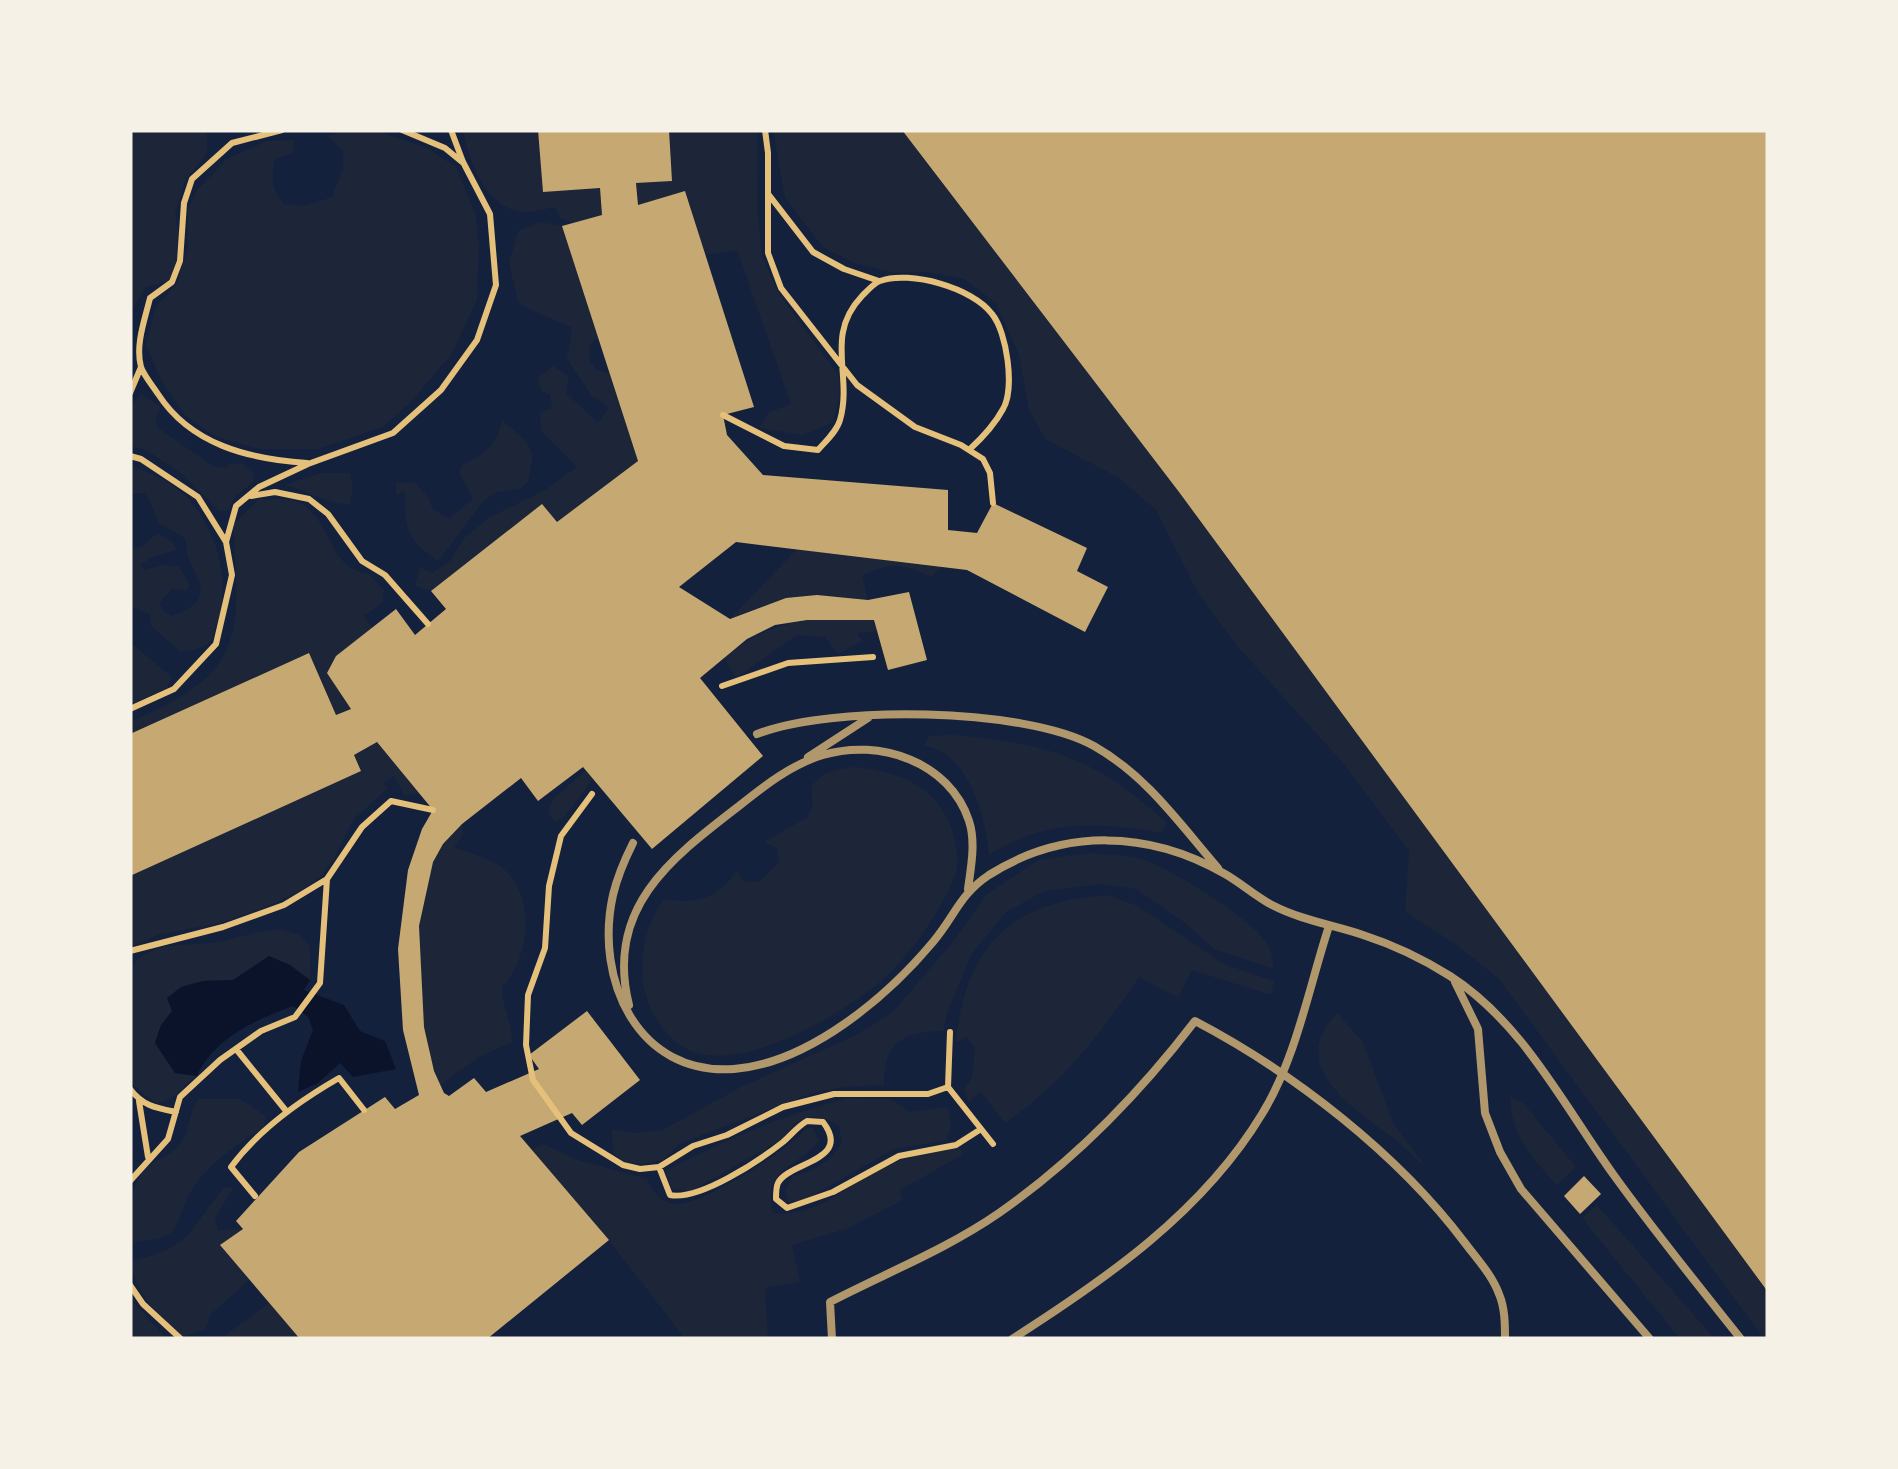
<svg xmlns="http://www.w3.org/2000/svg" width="1898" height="1469" viewBox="0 0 1898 1469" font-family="'Source Sans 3',sans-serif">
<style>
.green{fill:#1d2539}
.water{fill:#0b132b}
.building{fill:#c6a872}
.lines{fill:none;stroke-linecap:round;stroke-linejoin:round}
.path{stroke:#e5c07b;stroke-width:6}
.service{stroke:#b1986c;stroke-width:8}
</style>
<rect width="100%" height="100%" fill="#14213d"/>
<!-- green -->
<path class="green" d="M130,130H207V153L185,181L175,214L181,248L169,281L146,287L130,314Z
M353,130L379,132L427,148L456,167L476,216L479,245L477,300L451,355L409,404L383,427L318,449H259L214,436L185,415L162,382L146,345L155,308L178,282L188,246V209L198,189L227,159L266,141L295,140L292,153L275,159C271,178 271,190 284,204L304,206L332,197L343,169V151L327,136Z
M463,130H538L543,192L600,188L602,215L573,223L560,218L555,207C544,209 532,213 522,212C485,208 469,161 463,130Z
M669,130H757L758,217L762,256L779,294L839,376V397L833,422L803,435L759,428L769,412L791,404L737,250L705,255L686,192L638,205L636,183L671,181Z
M773,130H902L1179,492L1768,1292V1339H1764L1499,979L1457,945L1405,912L1409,851L1344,764L1237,646L1197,591L1156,510L1119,478L1045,439L1029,410L1019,355L996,303L964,279L928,272H892L857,264L824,248L785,198Z
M540,222L562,226L598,339L589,345V361L597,370L609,373L638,461L557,522L542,505L431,591L415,586L420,567L432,573L449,562L465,537L490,517L545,490L577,467L541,431L540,412L552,408L550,395L541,391L538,378L553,366L569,376L566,393L598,423L609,407L592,396L567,359L572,328C553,317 536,315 518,302L509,263L518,231Z
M141,394L161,407L155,418L158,428L213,466L226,468L229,464L242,463L253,474V482L235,497L229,510L219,511L181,473L146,450L130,446V406Z
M502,420L527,442L533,457L528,481L522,488L497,492L483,501L438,561C405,538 405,529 405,491L396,495V483L414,482L428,497L433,510L449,518L473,499L459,472L462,465C485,454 497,446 502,420Z
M130,465C154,474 179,485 195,507C220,541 231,586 216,626C214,631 214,637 211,641C205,648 190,650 181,652L151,626L150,614L130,606V549L143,546L157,533L172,542L177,550L152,557L140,565L144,570L162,565L178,566L190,585L186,591L172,588L160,603L162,610L172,616C229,595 183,573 186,539L159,523L146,493L130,494Z
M321,473H350L353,488L350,504C328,505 306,490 285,485Z
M259,499C269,500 283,498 292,500C333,511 324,569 369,574L384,590L382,603L364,616L373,628L336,656L327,672L351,709L336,715L309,653L130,734V722C244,674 241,639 233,525Z
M797,549L943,566L931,577C905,563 888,562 862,576L868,600C817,593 776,597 730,619Z
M807,620H874L877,631L857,633L862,641L838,654L825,637L797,635L736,678L724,658C750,636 773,626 807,620Z
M130,642L172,677L167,688L130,705Z
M953,735C1049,744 1093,756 1166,822L1162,833C1098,822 1045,819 989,855C986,817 968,751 924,746L929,736Z
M377,742L422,794L404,795L394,776L384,782L387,789L353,820L333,860L322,875L305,888L276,903L223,922L158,935L130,947V876L361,771L354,755Z
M855,767C904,772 945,790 955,842C957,851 958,863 956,872C947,902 912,952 889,974C851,1010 744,1074 691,1051C674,1044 657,1024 650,1007C635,972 642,929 664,899C696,905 719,898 737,870L743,881L759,882L779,862L777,848L764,842L808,817L813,803L811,787C823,771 836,769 855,767Z
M586,770L593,779L564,817L554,822L548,811L554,798Z
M462,824L463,835L454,847C469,853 493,859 505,870C536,900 530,957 502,987C502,1007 512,1022 512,1042L479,1057L440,1085C415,1030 408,918 433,862C440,847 451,836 462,824Z
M1090,853C1107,855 1128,855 1145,860C1173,870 1255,921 1268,945C1272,952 1272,962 1274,969L1214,949L1185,923L1136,889L1100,884L1045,891L1006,912L971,955L948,1010L943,1031C902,1032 884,1042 884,1085L842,1087L813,1093L681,1143L662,1160L643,1164L623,1161L613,1153L612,1129L635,1133L663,1130L739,1088L854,1036L893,1012L955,939L986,895L1038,860Z
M1107,895L1138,906L1224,964L1274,981L1271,995L1192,970L1178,998L1139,977C1099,1036 1064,1082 1005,1123L981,1092L969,1102L964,1090L972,1077L975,1048L966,1037L956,1043C965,947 1010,901 1107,895Z
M279,929L299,935L310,946V980L290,965L269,956L233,980L203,981L161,1025L155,1043L175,1073L197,1076C177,1088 182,1099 155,1103L134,1086L130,1077C130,1053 125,996 130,975C139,938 192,947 218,942C239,937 258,931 279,929Z
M1337,1013L1363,1042L1393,1123L1427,1169C1418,1160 1408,1151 1398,1142C1360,1112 1283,1069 1337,1013Z
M1510,1096L1524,1104L1576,1167L1557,1185C1532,1158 1510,1134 1510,1096Z
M848,1098L891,1099L910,1112L948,1107L951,1126L946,1140L892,1150L805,1200L788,1202L785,1191L793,1176C817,1170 828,1163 842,1143L839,1126C816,1112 798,1114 784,1138L691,1191L672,1189L665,1171C723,1140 784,1115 848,1098Z
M198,1099H240L266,1116L263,1128C237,1144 213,1161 195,1185C170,1222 190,1241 130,1241C130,1213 127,1178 156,1161C168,1155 178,1150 185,1136C190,1123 190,1112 198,1099Z
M807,1128H813L819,1140C798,1169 760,1168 773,1213C824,1218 851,1178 896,1162C916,1155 937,1153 957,1145L964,1154L900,1190L903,1200L846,1229L792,1245L800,1282L765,1288L768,1339H685L609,1240L532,1150L543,1144L575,1159L647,1179C653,1192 659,1202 674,1204C698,1208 790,1149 807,1128Z
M234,1187L215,1218L218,1230L243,1229L220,1245L249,1280L210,1315L206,1329L184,1337C158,1317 136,1294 130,1261C194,1247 186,1232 224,1188Z
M1597,1205L1715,1339H1680L1582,1218Z
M130,1299L167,1339H130Z
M269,1303L300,1339H220Z"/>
<!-- water -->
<path class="water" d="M269,956L290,965L310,980L304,990L344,1005L360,1031L385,1041L396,1069L353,1077L340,1063L318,1083L298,1092L301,1061L313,1030L308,1017L293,1006C255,1020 214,1038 197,1076L175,1073L155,1043L161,1025L172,1011L167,998L181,987L203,981L233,980Z"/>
<!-- building -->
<path class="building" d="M538,130H669L672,181L636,183L638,205L685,191L754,407L723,415L727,435L763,475L948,490V530L977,533L993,503L1087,548L1077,571L1108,587L1085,632L967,570L736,542L679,587L730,619L786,598L817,595L868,600L909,592L927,660L888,670L874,620H807L775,625L747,639L700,678L763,756L652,849L583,767L538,801L521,778L462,824L443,844L433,862L419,926L424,1027L434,1071L444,1093L449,1096L474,1078L486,1092L539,1069L529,1055L587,1011L640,1080L582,1125L572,1113L520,1136L609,1240L487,1339H300L220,1245L243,1229L236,1221L299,1152L385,1097L395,1109L419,1095L403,1030L398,949L408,870L422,829L433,810L377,742L354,755L361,771L130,876V734L309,653L336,715L351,709L327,673L336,656L396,609L415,635L446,609L431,591L542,504L557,522L638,461L562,226L602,215L600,188L543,192Z
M902,130H1768V1292L1179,492Z
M1584,1176L1601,1194L1580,1214L1564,1196Z"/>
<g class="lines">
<!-- path -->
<path class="path" d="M282,130L232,143L192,179L184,203L180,261L172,282L150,298C145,319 135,345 141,367C144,376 153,386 158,394C191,445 249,459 307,463
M402,130L445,148L462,162
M765,130L768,153V253L781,288L857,385L915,427L961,445L983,459L990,473L993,503
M769,195L813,252L844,269L879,281
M130,393L141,367
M723,415L784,446L818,450C826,441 837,431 840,420C853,375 824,336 862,296C866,292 874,283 880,281C910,270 973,288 992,314C1007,332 1015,389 1003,409C995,424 981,439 969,450
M130,456L141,459L198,497L226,542
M251,496L275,492L309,499L328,514L362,561L385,575L428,624
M722,686L788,663L873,657
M130,709L174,689L216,644L232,575L226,542L236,506L259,487L308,464L393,433L441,390L477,340L496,285L490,214L463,162L451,130
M592,794L561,836L549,886L545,948L528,995L526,1045L533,1080L571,1133L623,1165L640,1169L659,1167L693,1146L727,1135L783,1107L834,1094H928L948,1087
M130,951L223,927L284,905L327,879L362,827L391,801L433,810
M950,1032L948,1087L993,1144
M236,1049L287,1112
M130,1089C143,1106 156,1108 176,1112
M139,1101L148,1157
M659,1167L670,1195C699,1201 759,1161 783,1142C791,1135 797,1127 807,1121L823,1122C853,1161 788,1162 778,1183C776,1187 776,1196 776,1199L787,1208L833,1192L899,1156L956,1145L981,1129
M130,1181L168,1139L180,1097L220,1060L261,1031L295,1017L320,983L327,879
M255,1196L231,1167C259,1129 299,1101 339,1078L364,1110
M130,1285L143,1304L181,1339"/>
<!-- service -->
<path class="service" d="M757,734C831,705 1024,707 1094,746C1147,776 1179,823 1218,868
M808,757L868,718
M633,843C625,859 617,878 613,895C594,980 638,1076 734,1069C809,1063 887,997 933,942C955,916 959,895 989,875C1063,828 1149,830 1225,874C1241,883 1255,896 1272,905C1301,920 1333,925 1363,935C1394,945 1423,959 1450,976C1523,1023 1564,1106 1613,1174C1654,1231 1698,1285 1741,1339
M1455,982L1478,1029L1485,1113L1500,1152L1521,1189L1650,1339
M629,1005C605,908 670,859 739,806C764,786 792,764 823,755C879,738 950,762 969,821C976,842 971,867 968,889
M832,1339L830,1302C886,1273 947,1249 999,1213C1075,1160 1139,1094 1195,1021C1294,1073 1398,1154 1465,1243C1477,1259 1492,1275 1499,1294C1505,1308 1505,1324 1505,1339
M1012,1339C1106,1279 1203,1212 1262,1114C1296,1059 1309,987 1329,926"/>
</g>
<!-- border -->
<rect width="1898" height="1469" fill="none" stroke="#f6f1e7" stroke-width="265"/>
</svg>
